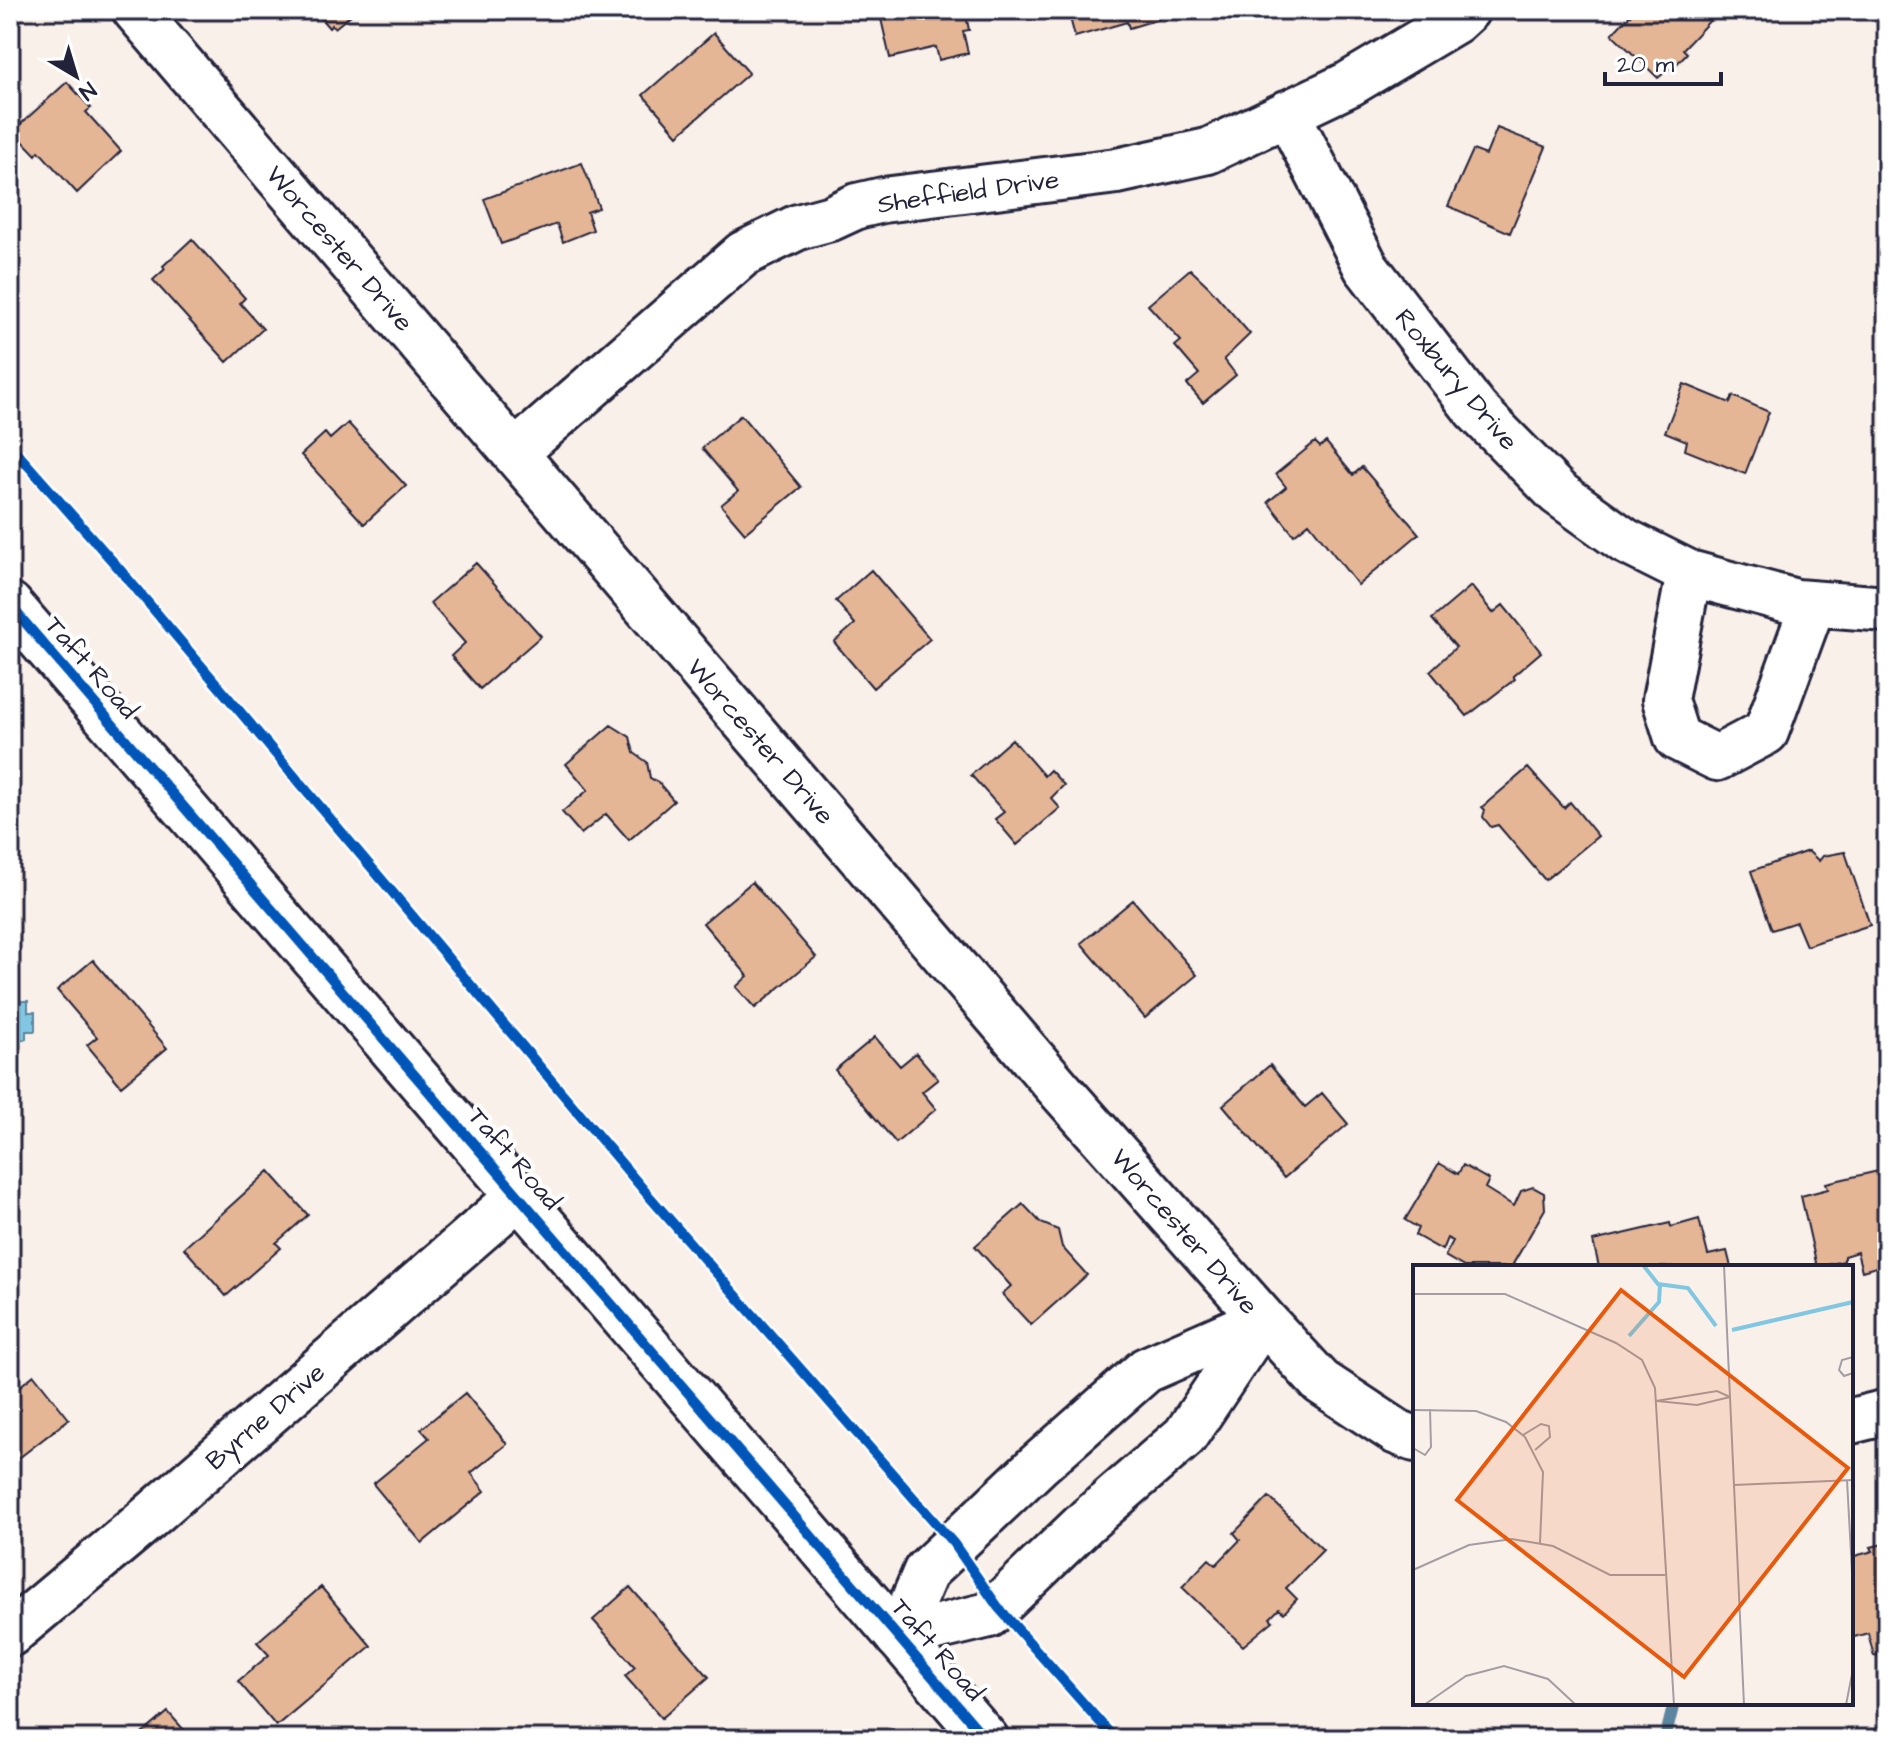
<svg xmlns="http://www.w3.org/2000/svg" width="1897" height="1749" viewBox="0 0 1897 1749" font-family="'Architects Daughter',sans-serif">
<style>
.water{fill:#81c7e2;stroke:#5b859f;stroke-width:2}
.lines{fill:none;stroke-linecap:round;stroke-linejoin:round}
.stream{stroke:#5b859f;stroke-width:12}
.building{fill:#e5b696;stroke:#22223b;stroke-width:2}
.minor-casing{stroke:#22223b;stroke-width:50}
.tertiary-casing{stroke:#22223b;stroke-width:50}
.minor{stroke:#fff;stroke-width:44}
.tertiary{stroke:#fff;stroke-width:44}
.cycleway-casing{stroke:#fff;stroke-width:15}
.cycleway{stroke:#0057b8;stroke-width:10}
.labels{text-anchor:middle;stroke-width:8;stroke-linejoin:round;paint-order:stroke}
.street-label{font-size:26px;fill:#22223b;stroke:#fff}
.inset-river{fill:none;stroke:#81c7e2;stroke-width:4}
.inset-road{fill:none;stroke:#a49ea4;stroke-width:2}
.view{fill:#e8590c;fill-opacity:0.15;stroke:#e8590c;stroke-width:4}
.inset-edge{fill:none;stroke:#22223b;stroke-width:4}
</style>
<rect width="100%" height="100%" fill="#faf0ea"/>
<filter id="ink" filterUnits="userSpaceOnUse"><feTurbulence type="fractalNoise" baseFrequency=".0125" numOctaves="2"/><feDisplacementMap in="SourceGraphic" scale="16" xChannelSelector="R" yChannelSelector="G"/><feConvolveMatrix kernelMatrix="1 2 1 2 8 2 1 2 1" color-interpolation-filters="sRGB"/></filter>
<g filter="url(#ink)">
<!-- water -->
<path class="water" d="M10,1001H28V1012H35V1031H26V1039L10,1041Z"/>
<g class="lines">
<!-- stream -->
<path class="stream" d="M1665,1739L1674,1703"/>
</g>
<!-- building -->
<path class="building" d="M323,10H357L335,28L332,25L329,28L318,15Z
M879,10H965L969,30L963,31L968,53L939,60L936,47L890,58Z
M1068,10H1156L1159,19L1129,28L1127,22L1075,37Z
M1635,10H1713L1717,13L1683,49L1687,53L1671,70L1670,68L1658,78L1612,34Z
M714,33L749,73L678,135L643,95Z
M67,82L91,108L86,112L121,151L77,193L39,151L36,155L13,131Z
M1497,128L1546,147L1510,233L1448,206L1473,150L1486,155Z
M582,163L599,208L587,212L593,230L563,242L557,224L501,244L484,199Z
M192,239L245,298L240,303L263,329L227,362L153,280L165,269L163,266Z
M1190,269L1209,287L1250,334L1224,359L1236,375L1203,403L1187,384L1199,374L1175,346L1181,341L1148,305Z
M1684,384L1730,403L1733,396L1769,412L1745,474L1685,450L1687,441L1665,432Z
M741,415L801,487L745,533L721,505L738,491L702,448Z
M348,423L406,486L364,524L301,455L325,433L330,439Z
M1315,442L1320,447L1326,442L1353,475L1362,467L1419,534L1358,585L1309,523L1294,535L1268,502L1286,487L1276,474Z
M476,563L541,636L480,689L451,656L465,643L430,603Z
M871,570L930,639L873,688L834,642L855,624L836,601Z
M1471,586L1493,613L1503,605L1541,652L1513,676L1515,679L1467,716L1430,671L1456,647L1432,619Z
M611,725L630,737L634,753L647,762L650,778L658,782L674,801L629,840L606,814L581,834L562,812L588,790L566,764Z
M1012,739L1044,776L1050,770L1064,785L1051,798L1060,808L1017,845L995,819L1004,812L971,775Z
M1528,768L1564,808L1570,802L1598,836L1545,880L1498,825L1491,827L1483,817L1485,810L1482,807Z
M1808,851L1819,861L1823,856L1845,852L1870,925L1806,946L1796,922L1772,930L1751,871Z
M752,882L816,957L755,1008L736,987L748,976L703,923Z
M1133,900L1197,975L1145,1018L1081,943Z
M93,960L167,1048L121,1086L87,1045L97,1037L57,990Z
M875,1037L900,1066L916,1053L938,1079L922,1092L936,1109L896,1143L835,1070Z
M1270,1065L1305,1107L1322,1093L1348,1124L1284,1178L1223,1105Z
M1439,1163L1458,1174L1463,1165L1489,1180L1485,1188L1514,1206L1521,1191L1533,1187L1544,1193L1545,1209L1513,1264L1518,1267H1464L1445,1256L1453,1241L1447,1238L1442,1250L1415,1235L1418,1228L1405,1220Z
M1887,1169V1245L1883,1246L1887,1264L1862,1271L1857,1252L1844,1256V1261L1817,1267L1801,1196L1828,1189L1826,1183Z
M269,1171L308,1215L276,1243L281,1248L226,1296L184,1248Z
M1023,1204L1041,1223L1058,1230L1062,1247L1087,1275L1031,1325L1002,1294L1011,1286L975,1246Z
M1699,1219L1708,1255L1727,1251L1731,1267H1599L1593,1241L1670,1223L1671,1227Z
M34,1375L69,1419L10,1465V1394Z
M465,1393L507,1444L471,1473L485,1491L422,1543L373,1484L429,1438L421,1429Z
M1269,1497L1323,1550L1286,1588L1297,1599L1284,1613L1279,1609L1270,1618L1273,1621L1243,1646L1182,1587L1209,1559L1216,1565L1240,1540L1234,1533Z
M1887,1543V1652L1874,1656L1868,1633L1851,1638V1557L1873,1551L1871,1547Z
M321,1587L371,1646L276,1726L238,1681L269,1655L257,1642Z
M630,1587L709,1677L662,1718L625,1676L635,1667L593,1620Z
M168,1712L192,1739H136Z"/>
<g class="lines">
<defs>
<path id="minor" d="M135,10L1060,1090L1263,1319L1321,1382L1397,1432L1415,1439
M1287,113L1366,267L1476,410L1558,493L1625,541L1689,573L1796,602L1887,609
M515,453L743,254L798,227L831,218L857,206L883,200L1117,171L1208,151L1349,84L1455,21L1467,10
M1689,573L1665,700L1677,738L1717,758L1766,732L1813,604
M1851,1421L1887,1412
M10,1634L140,1525L519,1196
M898,1637L989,1615L1088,1520L1185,1436L1263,1319
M898,1637L926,1571L1038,1465L1146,1370L1263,1319"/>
<path id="tertiary" d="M10,605L986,1739"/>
</defs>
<!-- minor casing -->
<use href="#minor" class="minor-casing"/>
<!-- tertiary casing -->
<use href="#tertiary" class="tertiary-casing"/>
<!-- minor -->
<use href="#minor" class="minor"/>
<!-- tertiary -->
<use href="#tertiary" class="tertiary"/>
<defs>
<path id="cycleway" d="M10,445L122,572L648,1195L954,1544L998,1607L1115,1739
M10,605L986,1739"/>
</defs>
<!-- cycleway casing -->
<use href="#cycleway" class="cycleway-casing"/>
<!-- cycleway -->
<use href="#cycleway" class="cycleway"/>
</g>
</g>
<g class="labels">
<!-- street labels -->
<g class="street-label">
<text transform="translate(968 191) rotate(-8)" y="9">Sheffield Drive</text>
<text transform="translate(340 248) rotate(49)" y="9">Worcester Drive</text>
<text transform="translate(1457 379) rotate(50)" y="9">Roxbury Drive</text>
<text transform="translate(92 667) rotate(49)" y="9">Taft Road</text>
<text transform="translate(761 741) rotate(49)" y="9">Worcester Drive</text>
<text transform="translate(515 1158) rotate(49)" y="9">Taft Road</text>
<text transform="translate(1185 1231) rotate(49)" y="9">Worcester Drive</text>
<text transform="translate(265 1416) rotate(-41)" y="9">Byrne Drive</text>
<text transform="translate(938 1649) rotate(49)" y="9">Taft Road</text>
</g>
</g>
<!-- overview -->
<g transform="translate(1413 1265)">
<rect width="440" height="440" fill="#faf0ea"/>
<path class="inset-river" d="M230,0L245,19L275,23L303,61M319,65L440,37M216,71L246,37L247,20"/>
<path class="inset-road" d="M311,0L331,440M0,29H92L203,78L229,95L242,123L261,440M440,92L429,95L426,105L431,111L440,108M243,136L304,126L317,132M244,136L284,140L317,132M0,145L63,146L93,157L112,172L130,207L127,278M110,170L128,159L136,161L137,172L122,185M0,176V183L12,190L18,182L17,144M434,215L440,325M321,220L440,215M0,305L56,280L99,274L140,281L197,310H252M11,440L53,411L91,401L135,414L163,440M433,440L440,404"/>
<path class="view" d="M208,25L435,203L271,412L44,235Z"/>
<rect width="440" height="440" class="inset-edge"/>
</g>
<!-- margin -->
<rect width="1897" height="1749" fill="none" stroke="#fff" stroke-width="40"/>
<rect x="20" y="20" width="1857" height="1709" fill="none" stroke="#22223b" stroke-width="3" filter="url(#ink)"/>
<!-- north arrow -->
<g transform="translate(76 76) rotate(142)" stroke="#ffffff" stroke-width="6" paint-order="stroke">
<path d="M0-6L14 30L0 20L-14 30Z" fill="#22223b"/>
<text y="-12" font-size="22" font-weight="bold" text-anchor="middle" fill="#22223b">N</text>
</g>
<!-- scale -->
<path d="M1605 72v12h116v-12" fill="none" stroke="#22223b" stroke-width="4"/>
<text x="1617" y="72" font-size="24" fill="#22223b" stroke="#ffffff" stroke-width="6" paint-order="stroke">20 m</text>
</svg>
